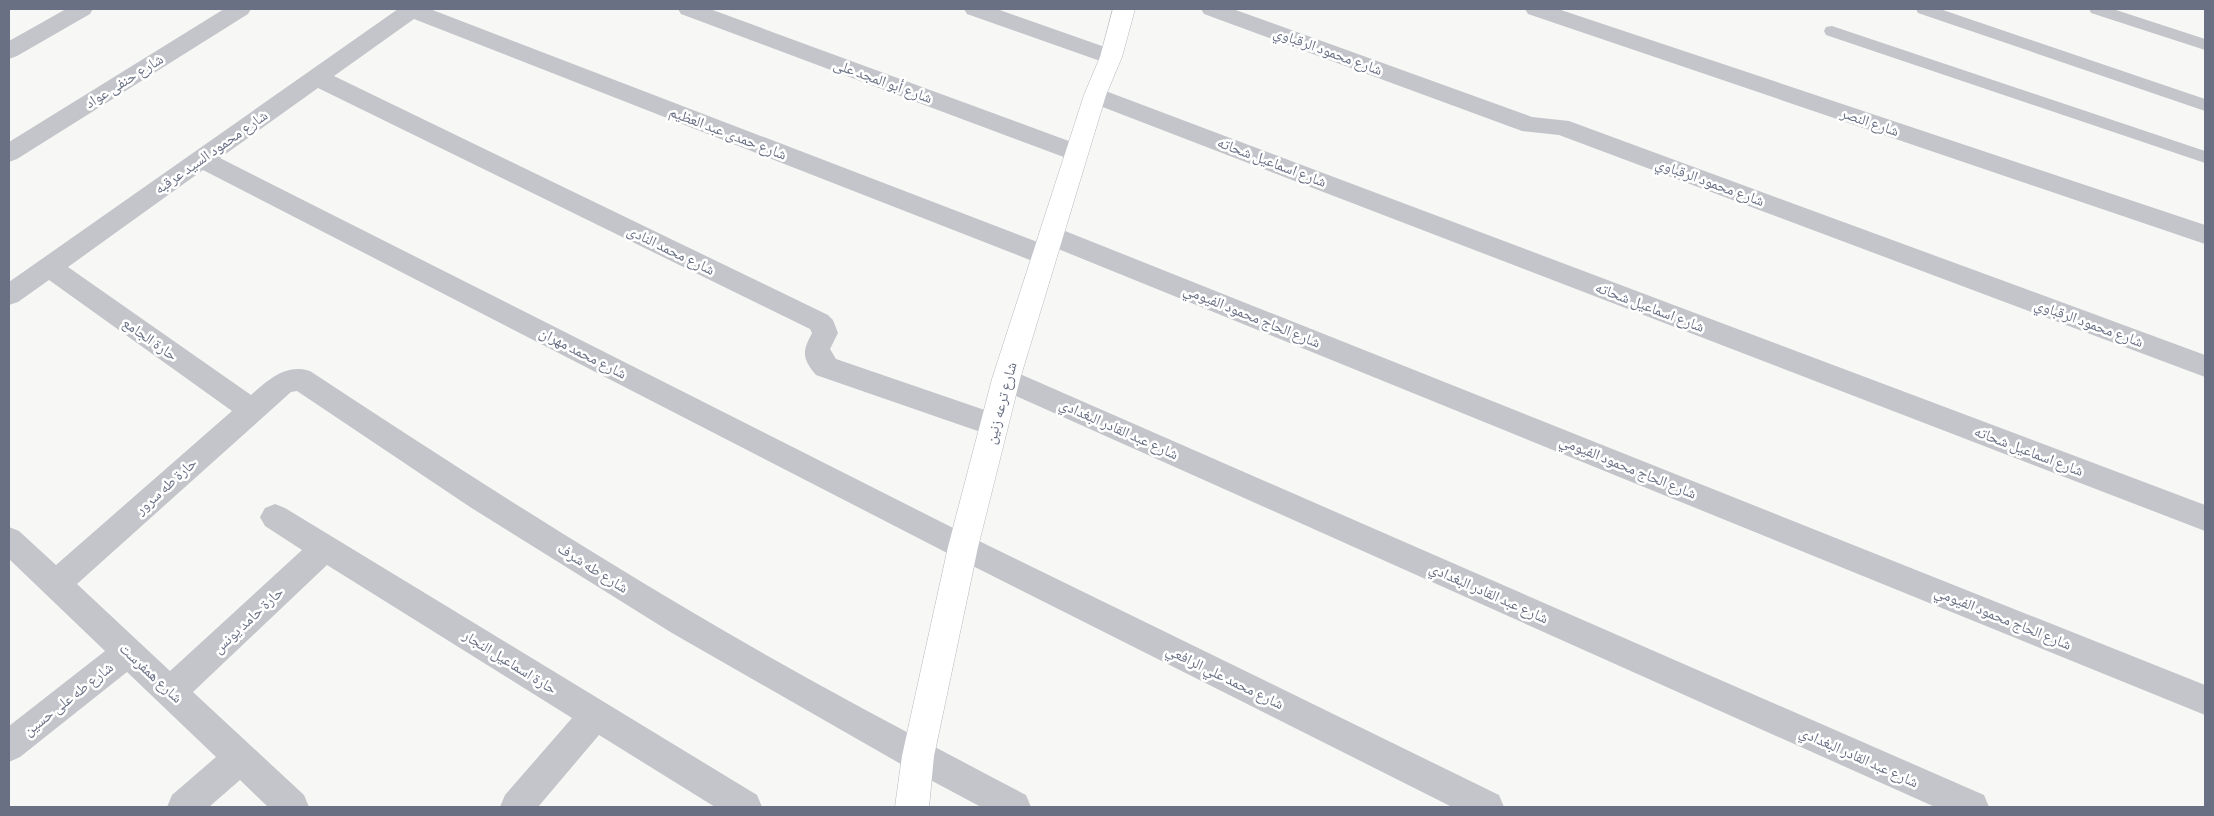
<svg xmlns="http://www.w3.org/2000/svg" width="2214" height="816" viewBox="0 0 2214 816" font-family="Barlow,'Noto Naskh Arabic',sans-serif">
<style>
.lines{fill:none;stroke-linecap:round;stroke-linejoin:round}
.secondary-casing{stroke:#b6b8be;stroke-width:1}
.lane{fill:#c3c5ca;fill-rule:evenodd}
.street{fill:#c3c5ca;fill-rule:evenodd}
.secondary{fill:#fff;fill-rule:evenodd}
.labels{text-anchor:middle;stroke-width:5;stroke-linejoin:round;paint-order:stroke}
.street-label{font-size:15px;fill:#697084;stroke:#fff}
</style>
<rect width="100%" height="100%" fill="#f7f8f5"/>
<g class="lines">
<defs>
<path id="secondary" d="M1113,9H1135L1122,57L1106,95L1020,379L978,547L934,756L929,807H895L902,756L948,547L992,379L1084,95L1100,57Z"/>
</defs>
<!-- secondary casing -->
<use href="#secondary" class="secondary-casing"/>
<!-- lane -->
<path class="lane" d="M1916,9H1940L2205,99V111L1918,13Z
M2089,9H2113L2205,39V50L2091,13Z
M1832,26L2205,151V163L1826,35L1824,31L1826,27Z"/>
<!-- street -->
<path class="street" d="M66,9H93L90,14L17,56L9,59V41Z
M224,9H251L248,14L17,159L9,162V142Z
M398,9H430L1053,248L1057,255L1053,262L1044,265L1035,262L414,19L334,76L828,315L833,320L838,333L830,349L836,359L1005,417L1009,425L1005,433L995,437L816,375C802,358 802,352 812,333L810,329L318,88L220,158L973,538L1499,795L1504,807H1452L953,556L203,170L68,267L251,395C268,380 286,363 310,371C436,454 562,535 692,612C801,677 914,736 1026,795L1031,807H981L906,767L672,633L470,507L297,391L291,392L77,584L170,671L302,550L265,526L260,517L265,508L275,504L285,508L757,795L762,807H715L599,735L538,807H500L505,795L572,718L327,565L193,692L304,795L309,807H268L240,780L209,807H167L172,795L216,757L127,672L20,757L9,762V726L105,651L9,559V527L19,531L56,565L232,411L49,280L18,302L9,305V282Z
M678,9H710L1085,147L1089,153L1085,159L1077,162L1069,159L681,14Z
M964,9H997L1119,52L1122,57L1119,62L1111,65L1103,62L967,14Z
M1201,9H1233L1532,117L1569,121L2205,355V377L1559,135L1522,131L1204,14Z
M1525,9H1558L2205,225V244L1528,14Z
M1095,87L2205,505V531L1087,101L1084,95L1087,89Z
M1050,225L2205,685V715L1041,242L1038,235L1041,228Z
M1006,368L1984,795L1989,807H1935L996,387L992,379L996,371Z"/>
<!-- secondary -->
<use href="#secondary" class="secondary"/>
</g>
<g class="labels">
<!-- street labels -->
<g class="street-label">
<text transform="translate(1328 51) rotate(20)" y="5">شارع محمود الرقباوي</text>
<text transform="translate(124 81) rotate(-32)" y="5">شارع حنفى عواد</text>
<text transform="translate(883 81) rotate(20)" y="5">شارع أبو المجد على</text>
<text transform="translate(1870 122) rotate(19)" y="5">شارع النصر</text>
<text transform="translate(728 133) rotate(21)" y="5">شارع حمدى عبد العظيم</text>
<text transform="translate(211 152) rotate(-35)" y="5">شارع محمود السيد عرقبه</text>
<text transform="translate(1272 162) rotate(21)" y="5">شارع اسماعيل شحاته</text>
<text transform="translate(1710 182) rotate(20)" y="5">شارع محمود الرقباوي</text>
<text transform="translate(671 250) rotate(26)" y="5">شارع محمد النادى</text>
<text transform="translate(1650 307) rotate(21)" y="5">شارع اسماعيل شحاته</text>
<text transform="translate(1252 316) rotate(22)" y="5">شارع الحاج محمود الفيومي</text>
<text transform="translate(2089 323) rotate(20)" y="5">شارع محمود الرقباوي</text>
<text transform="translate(150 339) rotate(35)" y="5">حارة الجامع</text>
<text transform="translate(583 353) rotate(27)" y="5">شارع محمد مهران</text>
<text transform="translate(1001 403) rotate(-75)" y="5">شارع ترعه زنين</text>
<text transform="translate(1119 429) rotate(24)" y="5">شارع عبد القادر البغدادي</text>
<text transform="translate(2029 451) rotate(21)" y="5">شارع اسماعيل شحاته</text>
<text transform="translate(1628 467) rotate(22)" y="5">شارع الحاج محمود الفيومي</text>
<text transform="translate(166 486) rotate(-42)" y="5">حارة طه سرور</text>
<text transform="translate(593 568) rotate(32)" y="5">شارع طه شرف</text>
<text transform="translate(1489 593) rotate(24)" y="5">شارع عبد القادر البغدادي</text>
<text transform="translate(2003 618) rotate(22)" y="5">شارع الحاج محمود الفيومي</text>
<text transform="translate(248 620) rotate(-43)" y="5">حارة حامد يونس</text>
<text transform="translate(510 662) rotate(32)" y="5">حارة اسماعيل النجار</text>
<text transform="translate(151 673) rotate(43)" y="5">شارع همفرست</text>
<text transform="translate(1225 677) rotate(26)" y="5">شارع محمد علي الرافعي</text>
<text transform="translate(68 699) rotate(-38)" y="5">شارع طه على حسين</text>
<text transform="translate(1859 757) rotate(24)" y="5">شارع عبد القادر البغدادي</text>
</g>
</g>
<!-- border -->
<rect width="2214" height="816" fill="none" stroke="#697084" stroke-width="20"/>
</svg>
